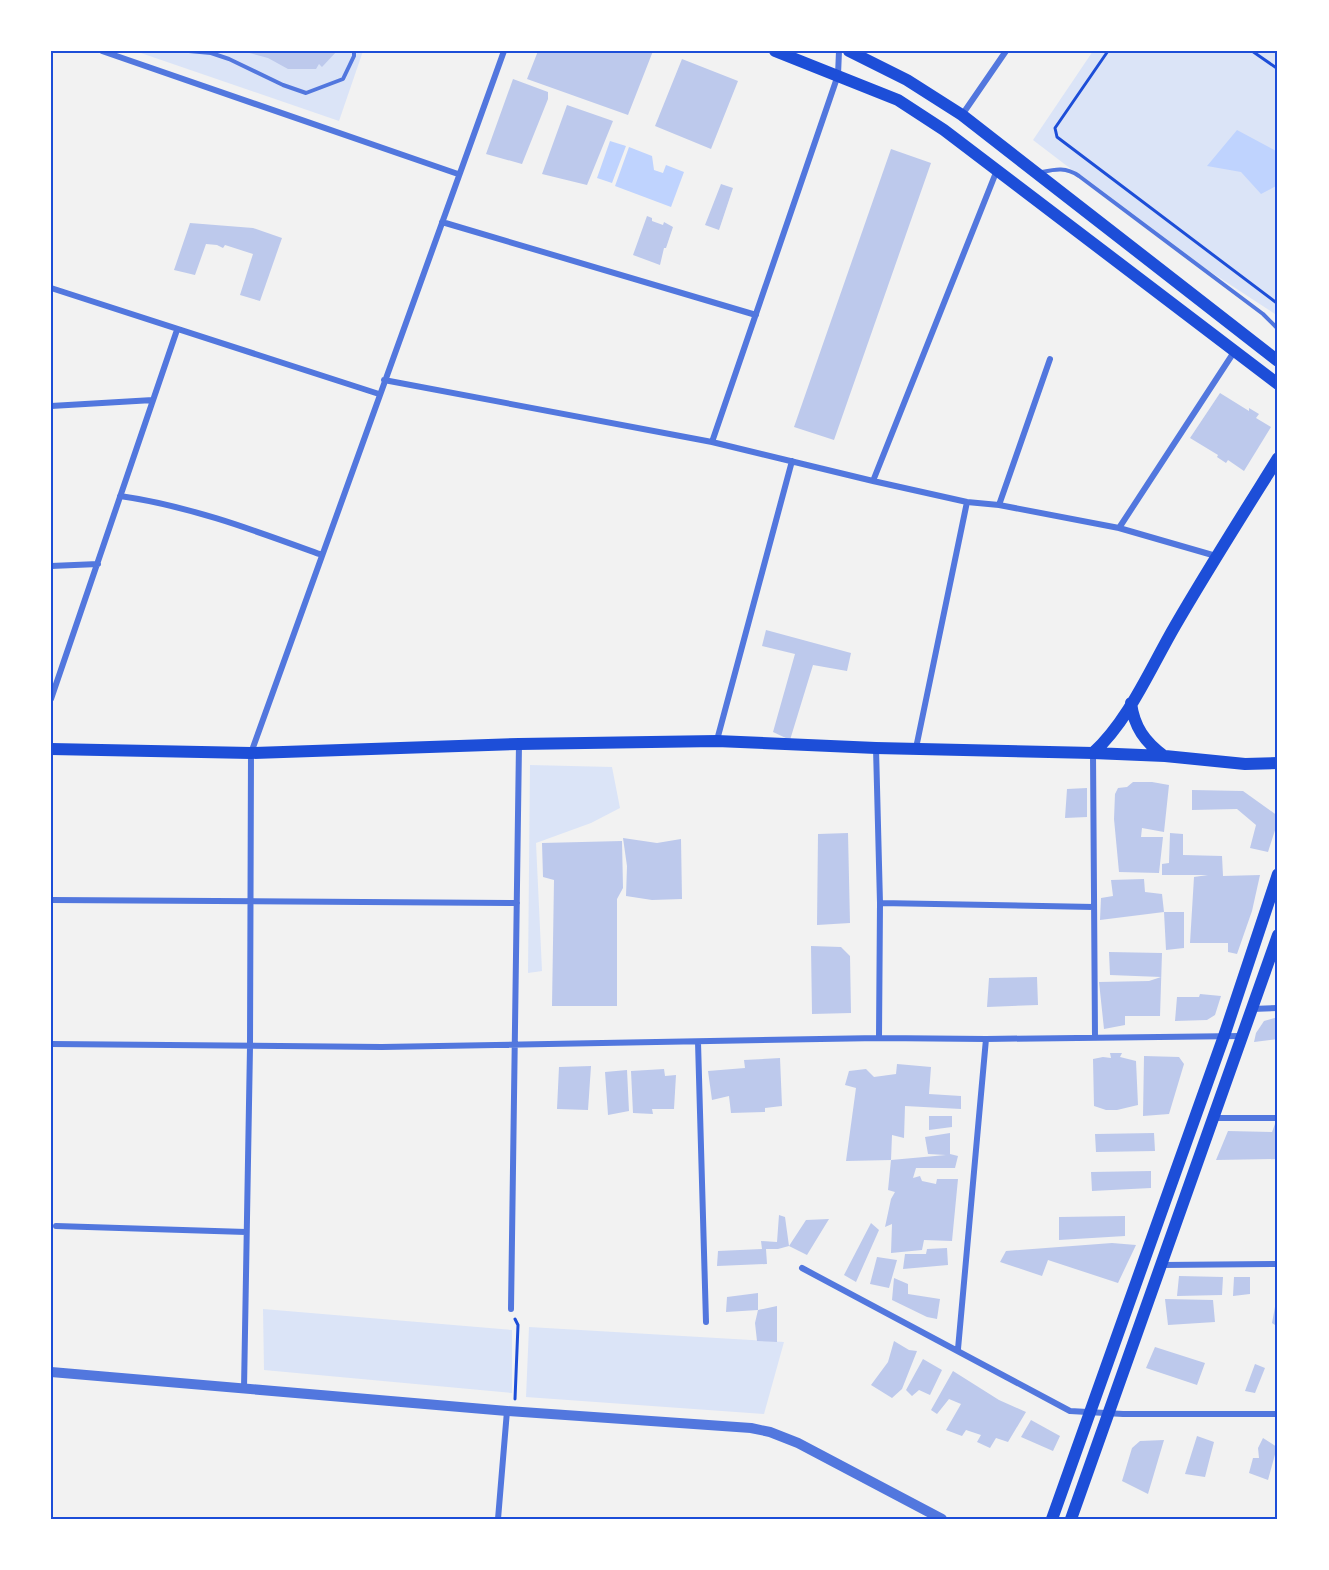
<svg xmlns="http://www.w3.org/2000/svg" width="1329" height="1570" viewBox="0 0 1329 1570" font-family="Karla,sans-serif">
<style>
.green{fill:#dbe4f7}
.water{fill:#bfd3fe}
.building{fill:#bdc9ec}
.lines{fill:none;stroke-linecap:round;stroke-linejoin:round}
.path{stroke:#1d4ed8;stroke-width:3}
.service{stroke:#5277de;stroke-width:4}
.minor{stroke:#5277de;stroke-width:6}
.tertiary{stroke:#5277de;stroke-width:10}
.secondary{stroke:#1d4ed8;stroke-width:12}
.primary{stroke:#1d4ed8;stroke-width:12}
.neatline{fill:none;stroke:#1d4ed8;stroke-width:2}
</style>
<rect width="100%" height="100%" fill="#f2f2f2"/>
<!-- green -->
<path class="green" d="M135,51H363L339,121Z
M1093,51H1272L1278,55V316L1177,250L1033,140Z
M530,765L612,767L620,808L591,823L536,843L542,971L528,973Z
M263,1309L512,1330V1393L264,1370Z
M529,1327L784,1342L764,1414L526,1397Z"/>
<!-- water -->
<path class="water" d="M1237,130L1278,152V185L1261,194L1241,172L1207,166Z
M610,141L626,146L612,183L597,178Z
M629,147L652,156L654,170L663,173L666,165L684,172L671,207L615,186Z"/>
<!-- building -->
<path class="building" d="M242,51H337L322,67L319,64L316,69H288L268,58Z
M538,51H653L628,115L527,79Z
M682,59L738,81L711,149L655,126Z
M513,79L548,92V99L522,164L486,154Z
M567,105L613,121L587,185L542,174Z
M891,149L931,163L834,440L794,427Z
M721,184L733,188L719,230L705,225Z
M647,216L652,218V221L663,225L664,222L673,227L666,248H664L660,265L633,255Z
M190,223L253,228L282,238L260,301L240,295L253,254L225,245L223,248L217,245L206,244L195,275L174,270Z
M1220,393L1249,411V408L1259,414L1256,418L1271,427L1244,471L1228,460L1226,463L1217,457L1218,455L1190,438Z
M766,630L851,653L847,671L813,665L790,740L773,732L795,654L762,646Z
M1133,782H1152L1169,785L1164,832L1142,828L1141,837H1163L1159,873L1119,872L1114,819L1115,794L1118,788L1127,787Z
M1087,788V817L1065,818L1067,789Z
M1192,790L1243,791L1278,816V821L1268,852L1250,848L1256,825L1237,809L1192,810Z
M848,833L850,923L817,925L818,834Z
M1170,833L1183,834V855L1222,856L1223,876L1260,875L1252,911L1237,954L1228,952V943H1190L1194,877L1208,875H1162V864L1169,863Z
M623,838L657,843L681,839L682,899L652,900L626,896L627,866Z
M622,841L623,888L617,899V1006H552L554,880L543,877L542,843Z
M1144,879L1145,892L1162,894L1164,912L1100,920L1101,898L1113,896L1111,880Z
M1164,912H1184V948L1166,950Z
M811,946L841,947L850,956L851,1013L812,1014Z
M1109,952L1162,953L1160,1016H1125V1025L1104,1029L1099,982L1149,981L1161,977L1110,975Z
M1037,977L1038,1005L987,1007L989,978Z
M1200,994L1221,996L1215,1015L1207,1020L1175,1021L1177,997H1199Z
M1278,1017V1039L1254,1042L1256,1033L1264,1021Z
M1110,1053H1122L1120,1057L1136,1061L1138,1105L1117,1110H1106L1094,1106L1093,1059L1103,1057L1111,1058Z
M1144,1056L1179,1057L1184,1064L1169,1114L1143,1116Z
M780,1058L782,1106L765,1108V1112L731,1113L729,1096L712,1100L708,1071L745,1068L744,1060Z
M897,1064L931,1067L929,1094L961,1096V1109L905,1106L904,1138L892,1135L891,1160L946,1155L928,1154L925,1137L950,1133V1154L958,1156L955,1168H916L913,1178L920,1176L922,1181L936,1184L937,1179H958L952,1241L924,1240L922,1250L891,1253L892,1224L885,1227L891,1199L895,1192L888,1190L891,1160L846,1161L856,1088L845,1085L849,1071L866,1069L874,1077L896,1074Z
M591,1066L588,1110L557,1109L559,1067Z
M664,1069L665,1076L676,1075L674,1109H652L653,1114L633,1113L631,1071Z
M627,1070L629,1111L608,1115L605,1072Z
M929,1116H952V1127L929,1130Z
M1275,1124H1278V1159L1216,1160L1228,1131L1272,1132Z
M1154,1133L1155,1151L1096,1152L1095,1134Z
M1151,1171V1188L1092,1191L1091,1172Z
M779,1215L785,1217L789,1246L806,1220L829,1219L807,1255L789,1246L778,1249H766L767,1264L717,1266L718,1251L762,1249L761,1241L777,1242Z
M1125,1216V1236L1059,1240V1217Z
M871,1223L879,1230L856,1282L844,1275Z
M1112,1243L1136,1245L1118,1283L1048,1260L1042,1276L1000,1262L1006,1251Z
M947,1248L948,1265L903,1269L905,1254H926L927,1249Z
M877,1257L897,1260L889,1288L870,1284Z
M1179,1276L1223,1277L1222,1295L1177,1296Z
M1234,1277H1250V1294L1233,1296Z
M894,1278L908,1284V1294L940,1299L937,1319L927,1317L892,1300Z
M758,1293V1310L777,1306V1342L757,1341L755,1323L758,1310L726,1312L727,1297Z
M1277,1296H1278V1327L1272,1323Z
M1165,1299L1213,1300L1215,1322L1168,1325Z
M894,1341L909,1350L917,1351L902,1389L892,1398L871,1385L888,1362Z
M1155,1347L1205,1363L1197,1385L1146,1368Z
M923,1359L942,1370L930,1395L919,1390L912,1396L906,1390Z
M1255,1364L1265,1368L1255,1393L1245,1391Z
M953,1371L999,1400L1026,1412L1008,1442L996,1438L990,1448L977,1442L981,1435L966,1430L962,1436L946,1430L961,1404L949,1399L937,1414L931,1410Z
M1031,1420L1060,1436L1053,1451L1021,1437Z
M1197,1436L1214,1442L1205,1477L1185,1474Z
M1263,1438L1277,1447L1268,1480L1249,1473L1253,1458H1259L1258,1448Z
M1164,1440L1148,1494L1122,1481L1132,1448L1140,1441Z"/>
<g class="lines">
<!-- path -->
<path class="path" d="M1108,51L1055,128L1057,137L1278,304
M1252,51L1278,69
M515,1319L518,1325L515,1399"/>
<!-- service -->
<path class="service" d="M189,51L211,53L229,59L283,85L306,93L343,79L354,56V51
M1042,172C1056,169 1066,167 1079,176L1263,314L1278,329"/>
<!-- minor -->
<path class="minor" d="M102,51L458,174
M962,115L1006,51
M442,222L756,315
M51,288L379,394
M384,380L712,442L873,481L967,502L999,505L1119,528L1216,556
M51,406L153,400
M712,442L838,75L839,51
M873,481L997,170
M120,496C190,506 256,531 322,555
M999,505L1050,359
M1119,528L1234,352
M51,566L98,564
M51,699L177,330
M717,740L792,461
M876,748L880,903L879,1038
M916,748L967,502
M1093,753L1095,1038
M51,900L517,903
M880,903L1094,907
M1252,1009L1278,1008
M698,1042L706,1322
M51,1044L382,1047L879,1038L986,1039L1241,1036
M1213,1118H1278
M56,1226L246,1232
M1162,1265L1278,1264
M802,1268L1070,1411L1123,1414H1278
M511,1309L519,744
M958,1349L986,1039
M244,1389L250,1047L251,753L504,51
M498,1519L507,1411"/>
<!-- tertiary -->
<path class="tertiary" d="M51,1372L507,1411L751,1428L770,1432L798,1443L942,1519"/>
<!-- secondary -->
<path class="secondary" d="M775,51L898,100L944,130L1278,384
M849,51L907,80L962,115L1278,361"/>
<!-- primary -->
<path class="primary" d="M1131,703C1134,727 1145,742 1164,756
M51,749L251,753L519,744L717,741L876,748L1093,753L1165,756L1245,764L1278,763
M1093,753C1129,720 1150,669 1175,626C1208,569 1243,514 1278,458
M1052,1519L1224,1036L1278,874
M1071,1519L1278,935"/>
</g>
<!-- border -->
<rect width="1329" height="1570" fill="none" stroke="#ffffff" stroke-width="105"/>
<rect x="52" y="52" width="1224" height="1466" class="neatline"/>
</svg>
